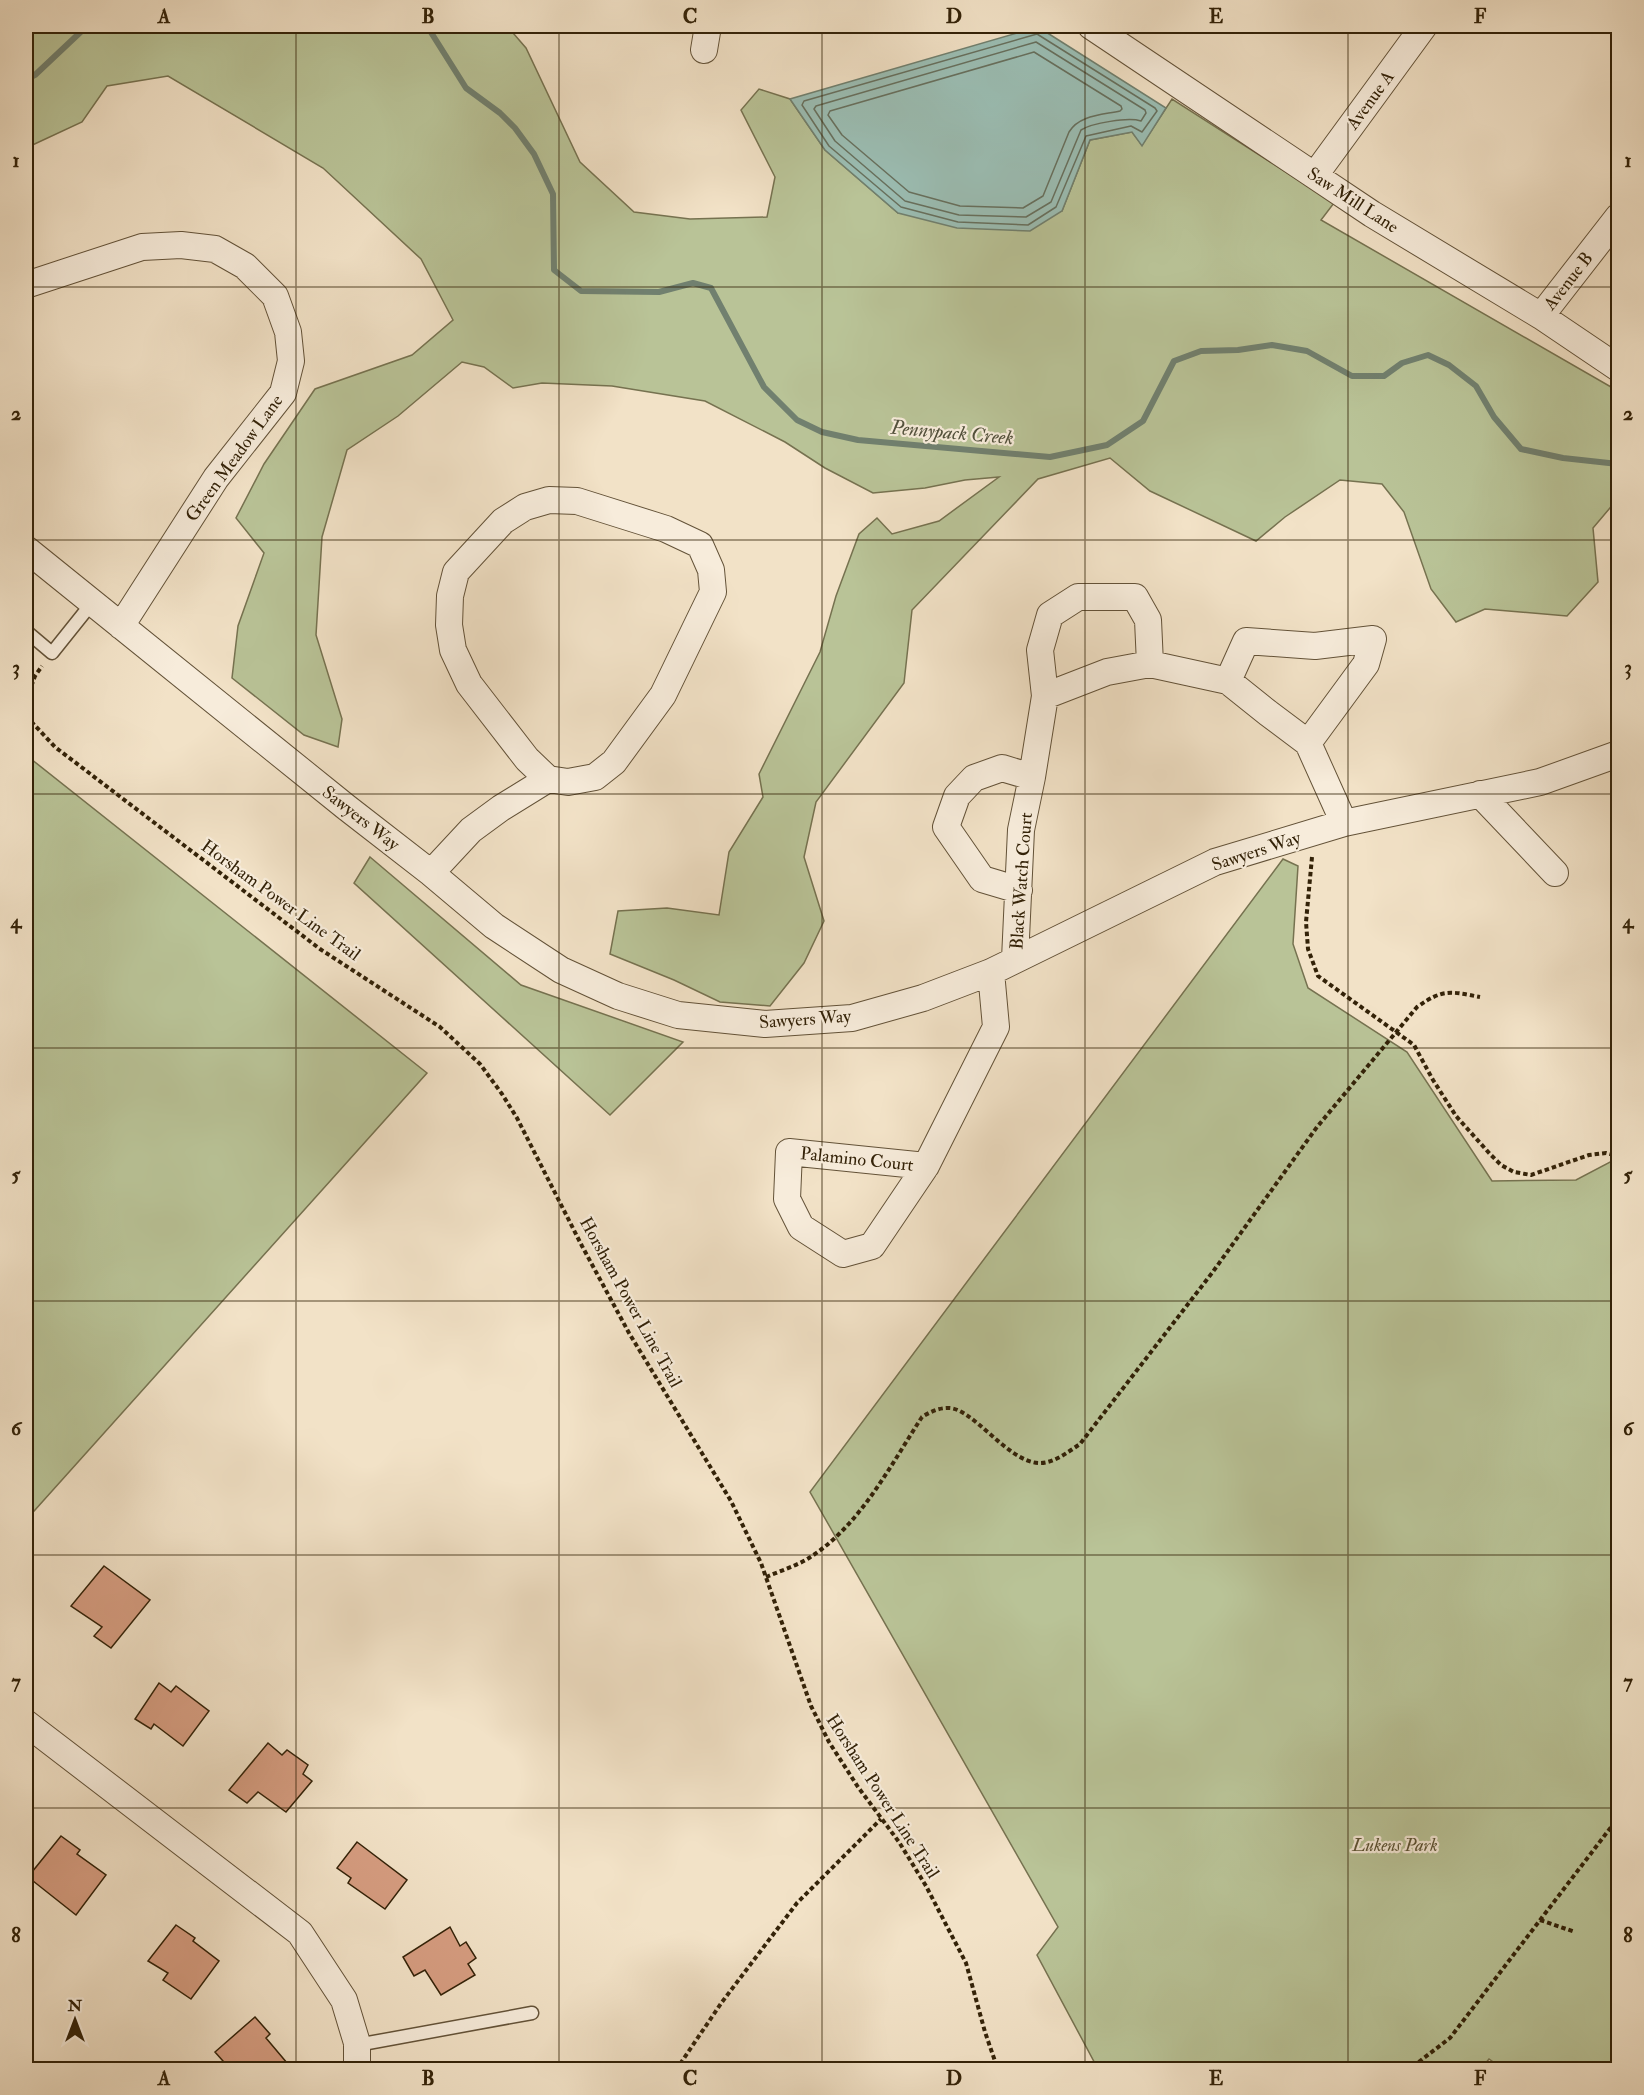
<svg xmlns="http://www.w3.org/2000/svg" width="1644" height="2095" viewBox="0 0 1644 2095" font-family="'IM FELL Double Pica',serif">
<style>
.green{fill:#b9c397;stroke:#767250;stroke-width:1.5}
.water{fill:#9bbeb4;stroke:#71806f;stroke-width:1.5}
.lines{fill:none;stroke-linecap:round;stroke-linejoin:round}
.shore{stroke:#67705e;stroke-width:1.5}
.stream{stroke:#71806f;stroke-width:6}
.building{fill:#d69d81;stroke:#332208;stroke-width:1.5}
.service-casing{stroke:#635238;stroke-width:15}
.minor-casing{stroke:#635238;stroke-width:28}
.path{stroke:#332208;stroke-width:4;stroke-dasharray:4.5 3;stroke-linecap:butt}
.service{stroke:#f7ecdb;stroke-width:12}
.minor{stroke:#f7ecdb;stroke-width:26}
.grid{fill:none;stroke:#332208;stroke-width:1.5;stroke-opacity:0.55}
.labels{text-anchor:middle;stroke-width:4.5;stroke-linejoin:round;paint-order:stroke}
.street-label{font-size:18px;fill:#332208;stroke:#f7ecdb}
.park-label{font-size:18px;font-style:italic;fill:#5b5233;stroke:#f7ecdb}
.water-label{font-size:20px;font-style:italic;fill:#52513c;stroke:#f7ecdb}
.neatline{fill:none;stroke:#332208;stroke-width:2}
.grid-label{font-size:20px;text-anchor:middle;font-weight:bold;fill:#332208}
</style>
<rect width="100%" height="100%" fill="#f2e2c7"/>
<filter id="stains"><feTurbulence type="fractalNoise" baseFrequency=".00333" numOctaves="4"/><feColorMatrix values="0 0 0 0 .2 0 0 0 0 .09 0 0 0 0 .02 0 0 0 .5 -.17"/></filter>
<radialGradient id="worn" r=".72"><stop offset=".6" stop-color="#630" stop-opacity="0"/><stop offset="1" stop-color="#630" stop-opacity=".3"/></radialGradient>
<!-- green -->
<path class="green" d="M26,26H507L526,48L580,162L634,212L690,219L767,217L775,177L741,110L759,89L790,99L825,150L898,213L1062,211L1090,140L1132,132L1142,145L1172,99L1334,203L1321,220L1618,391V501L1615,502L1593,528L1598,582L1567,616L1485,609L1456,622L1431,589L1404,512L1382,484L1340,480L1285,517L1256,541L1150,491L1110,458L1038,479L912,610L904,683L816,802L804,857L824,921L804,963L770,1006L720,1002L674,980L610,954L618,911L667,908L719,915L729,852L763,797L759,774L820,652L836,596L859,534L877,518L892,534L939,521L999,477L965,480L925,488L873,493L825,468L785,442L705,401L612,386L542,383L513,388L484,367L462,362L398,416L347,450L322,537L316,635L342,719L338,747L304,735L232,678L238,626L264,553L236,518L264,464L315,389L412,355L453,320L421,259L323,168L168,76L107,86L82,122L26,148Z
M26,755L427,1073L26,1520Z
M370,857L521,985L683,1042L610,1115L354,883Z
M1283,859L1298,866L1293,944L1308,988L1407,1052L1492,1181L1576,1180L1610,1162L1618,1166V2069H1503L1489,2059L1480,2070L1098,2069L1037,1955L1058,1927L810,1492Z"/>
<!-- water -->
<path class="water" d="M1038,27L1166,108L1142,146L1132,132L1090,140L1062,211L1030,231L957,228L898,213L825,150L790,99Z"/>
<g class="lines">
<!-- shore -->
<path class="shore" d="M1037,34L1155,108L1157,111L1142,132L1131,126L1086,136L1056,207L1028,225L958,222L901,207L829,146L802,105L804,101Z
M1036,42L1145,110L1146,113L1141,121C1128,117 1092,123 1081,130L1051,202L1026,217L959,215L905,201L835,141L814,109L816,106Z
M1034,52L1121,106L1122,109L1120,111C1102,115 1079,115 1069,132L1043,196L1023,208L960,206L909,192L842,135L828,115L830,111Z"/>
<!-- stream -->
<path class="stream" d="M427,26L466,88L500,113L515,128L534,154L553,194L554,270L581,291L659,292L693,283L711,288L764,387L797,420L822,432L858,440L1050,457L1107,445L1143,421L1174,361L1201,351L1238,350L1272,345L1307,351L1352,376H1384L1402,363L1428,355L1449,365L1476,386L1494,417L1521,449L1563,458L1618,464
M26,80L35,75L87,26"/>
</g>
<!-- building -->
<path class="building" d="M104,1566L150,1600L111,1648L94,1636L102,1627L71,1606Z
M159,1683L171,1692L176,1686L209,1711L183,1746L154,1724L151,1729L135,1719Z
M268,1743L282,1755L287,1750L308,1765L303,1774L312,1781L286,1812L258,1792L247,1803L229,1790Z
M61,1836L80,1850L77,1854L106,1875L76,1915L28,1877Z
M357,1842L407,1880L385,1909L348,1883L351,1878L337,1868Z
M176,1925L195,1938L193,1941L219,1961L191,1999L163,1980L168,1973L148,1961Z
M450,1927L460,1946L466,1942L476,1958L468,1964L475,1975L441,1995L425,1970L414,1976L403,1957Z
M255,2017L270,2034L266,2038L293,2070H231L215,2052Z"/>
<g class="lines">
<defs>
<path id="service" d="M26,631L52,653L92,603
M357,2045L532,2013"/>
<path id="minor" d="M1091,26L1372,214L1541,316L1618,368
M704,50L708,26
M1315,175L1424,26
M26,285L142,247L181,245L215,249L245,266L275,296L288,332L291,361L283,393L216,478L121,626
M1541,316L1618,217
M549,500L577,501L666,529L700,545L711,570L713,592L663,695L614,762L595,777L568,782L548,779L527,759L469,684L453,650L449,625L450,596L456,572L503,521L525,507Z
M26,549L346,807L431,873L494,926L561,970L618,996L678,1015L765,1024L852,1018L923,998L991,972L1215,862L1344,823L1540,782L1618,754
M1228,681L1246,641L1315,646L1373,639L1366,664L1308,743
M1045,696L1107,672L1150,664L1228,681L1268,713L1308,743L1344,823
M1480,794L1555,873
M431,873L471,830L501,808L548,779
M1019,890L982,879L946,827L957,796L974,778L1002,768L1032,777
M1015,959L1021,830L1032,777L1045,696L1040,650L1050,615L1078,597H1135L1148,620L1150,664
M926,1166L789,1152L787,1199L801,1227L843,1254L872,1246L926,1166L996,1027L991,972
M26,1723L300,1933L344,2000L357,2043V2070"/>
</defs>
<!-- service casing -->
<use href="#service" class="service-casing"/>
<!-- minor casing -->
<use href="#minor" class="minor-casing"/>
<!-- path -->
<path class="path" d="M26,700L35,676L42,666
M26,716L55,747L320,949L440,1027L480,1064L502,1094L517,1118L582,1246L629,1333L731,1501L761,1563L811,1706L829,1742L858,1787L899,1842L926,1886L966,1963L985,2032L998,2070
M1312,857L1306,922L1308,949L1318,976L1414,1045L1433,1080L1456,1116L1490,1154L1501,1165L1514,1172L1531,1175L1589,1155L1606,1153L1618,1156
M766,1577C780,1571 796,1566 809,1558C860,1526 890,1466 922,1417C930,1412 938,1408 948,1408C972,1407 1007,1461 1038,1463C1053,1464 1068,1452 1080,1444L1212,1273L1317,1127L1417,1007C1443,989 1449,991 1480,997
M1540,1920L1575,1932
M676,2070L722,2002L797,1903L881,1819
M1406,2070L1416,2064L1450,2038L1618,1818"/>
<!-- service -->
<use href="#service" class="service"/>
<!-- minor -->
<use href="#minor" class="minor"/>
</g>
<!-- grid -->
<path class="grid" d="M296,26V2070M559,26V2070M822,26V2070M1085,26V2070M1348,26V2070M26,287H1618M26,540H1618M26,794H1618M26,1048H1618M26,1301H1618M26,1555H1618M26,1808H1618"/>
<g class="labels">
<!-- street labels -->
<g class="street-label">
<text transform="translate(1370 100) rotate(-54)" y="6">Avenue A</text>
<text transform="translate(1353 200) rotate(33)" y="6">Saw Mill Lane</text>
<text transform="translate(1568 281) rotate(-52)" y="6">Avenue B</text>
<text transform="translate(234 458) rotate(-54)" y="6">Green Meadow Lane</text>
<text transform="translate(361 818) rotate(38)" y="6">Sawyers Way</text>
<text transform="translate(1256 851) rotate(-18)" y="6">Sawyers Way</text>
<text transform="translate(1021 881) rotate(-86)" y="6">Black Watch Court</text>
<text transform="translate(281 900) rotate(36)" y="6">Horsham Power Line Trail</text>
<text transform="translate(805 1019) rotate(-4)" y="6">Sawyers Way</text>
<text transform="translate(857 1159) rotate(6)" y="6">Palamino Court</text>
<text transform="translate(631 1302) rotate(61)" y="6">Horsham Power Line Trail</text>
<text transform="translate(883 1796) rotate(57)" y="6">Horsham Power Line Trail</text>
</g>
<!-- park labels -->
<g class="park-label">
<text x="1395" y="1851">Lukens Park</text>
</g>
<!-- water labels -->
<g class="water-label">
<text transform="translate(952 432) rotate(5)" y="7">Pennypack Creek</text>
</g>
</g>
<!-- margin -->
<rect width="1644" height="2095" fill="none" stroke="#f2e2c7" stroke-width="66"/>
<!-- north arrow -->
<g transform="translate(75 2020)" stroke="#f7ecdb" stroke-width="4.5" paint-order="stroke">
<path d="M0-4.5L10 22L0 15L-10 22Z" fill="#332208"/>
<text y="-9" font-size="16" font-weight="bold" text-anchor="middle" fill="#332208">N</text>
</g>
<rect x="33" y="33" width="1578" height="2029" class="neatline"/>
<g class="grid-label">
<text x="164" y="23">A</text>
<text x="428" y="23">B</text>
<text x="690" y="23">C</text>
<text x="954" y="23">D</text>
<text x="1216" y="23">E</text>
<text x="1480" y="23">F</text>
<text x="16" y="167">1</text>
<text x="1628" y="167">1</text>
<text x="16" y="420">2</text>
<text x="1628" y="420">2</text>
<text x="16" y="674">3</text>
<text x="1628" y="674">3</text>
<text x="16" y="928">4</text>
<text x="1628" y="928">4</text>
<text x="16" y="1181">5</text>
<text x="1628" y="1181">5</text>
<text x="16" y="1435">6</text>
<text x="1628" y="1435">6</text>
<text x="16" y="1688">7</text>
<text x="1628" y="1688">7</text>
<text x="16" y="1942">8</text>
<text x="1628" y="1942">8</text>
<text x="164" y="2085">A</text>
<text x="428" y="2085">B</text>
<text x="690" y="2085">C</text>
<text x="954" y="2085">D</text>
<text x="1216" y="2085">E</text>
<text x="1480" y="2085">F</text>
</g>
<rect width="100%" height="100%" filter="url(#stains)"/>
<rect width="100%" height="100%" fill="url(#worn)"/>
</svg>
